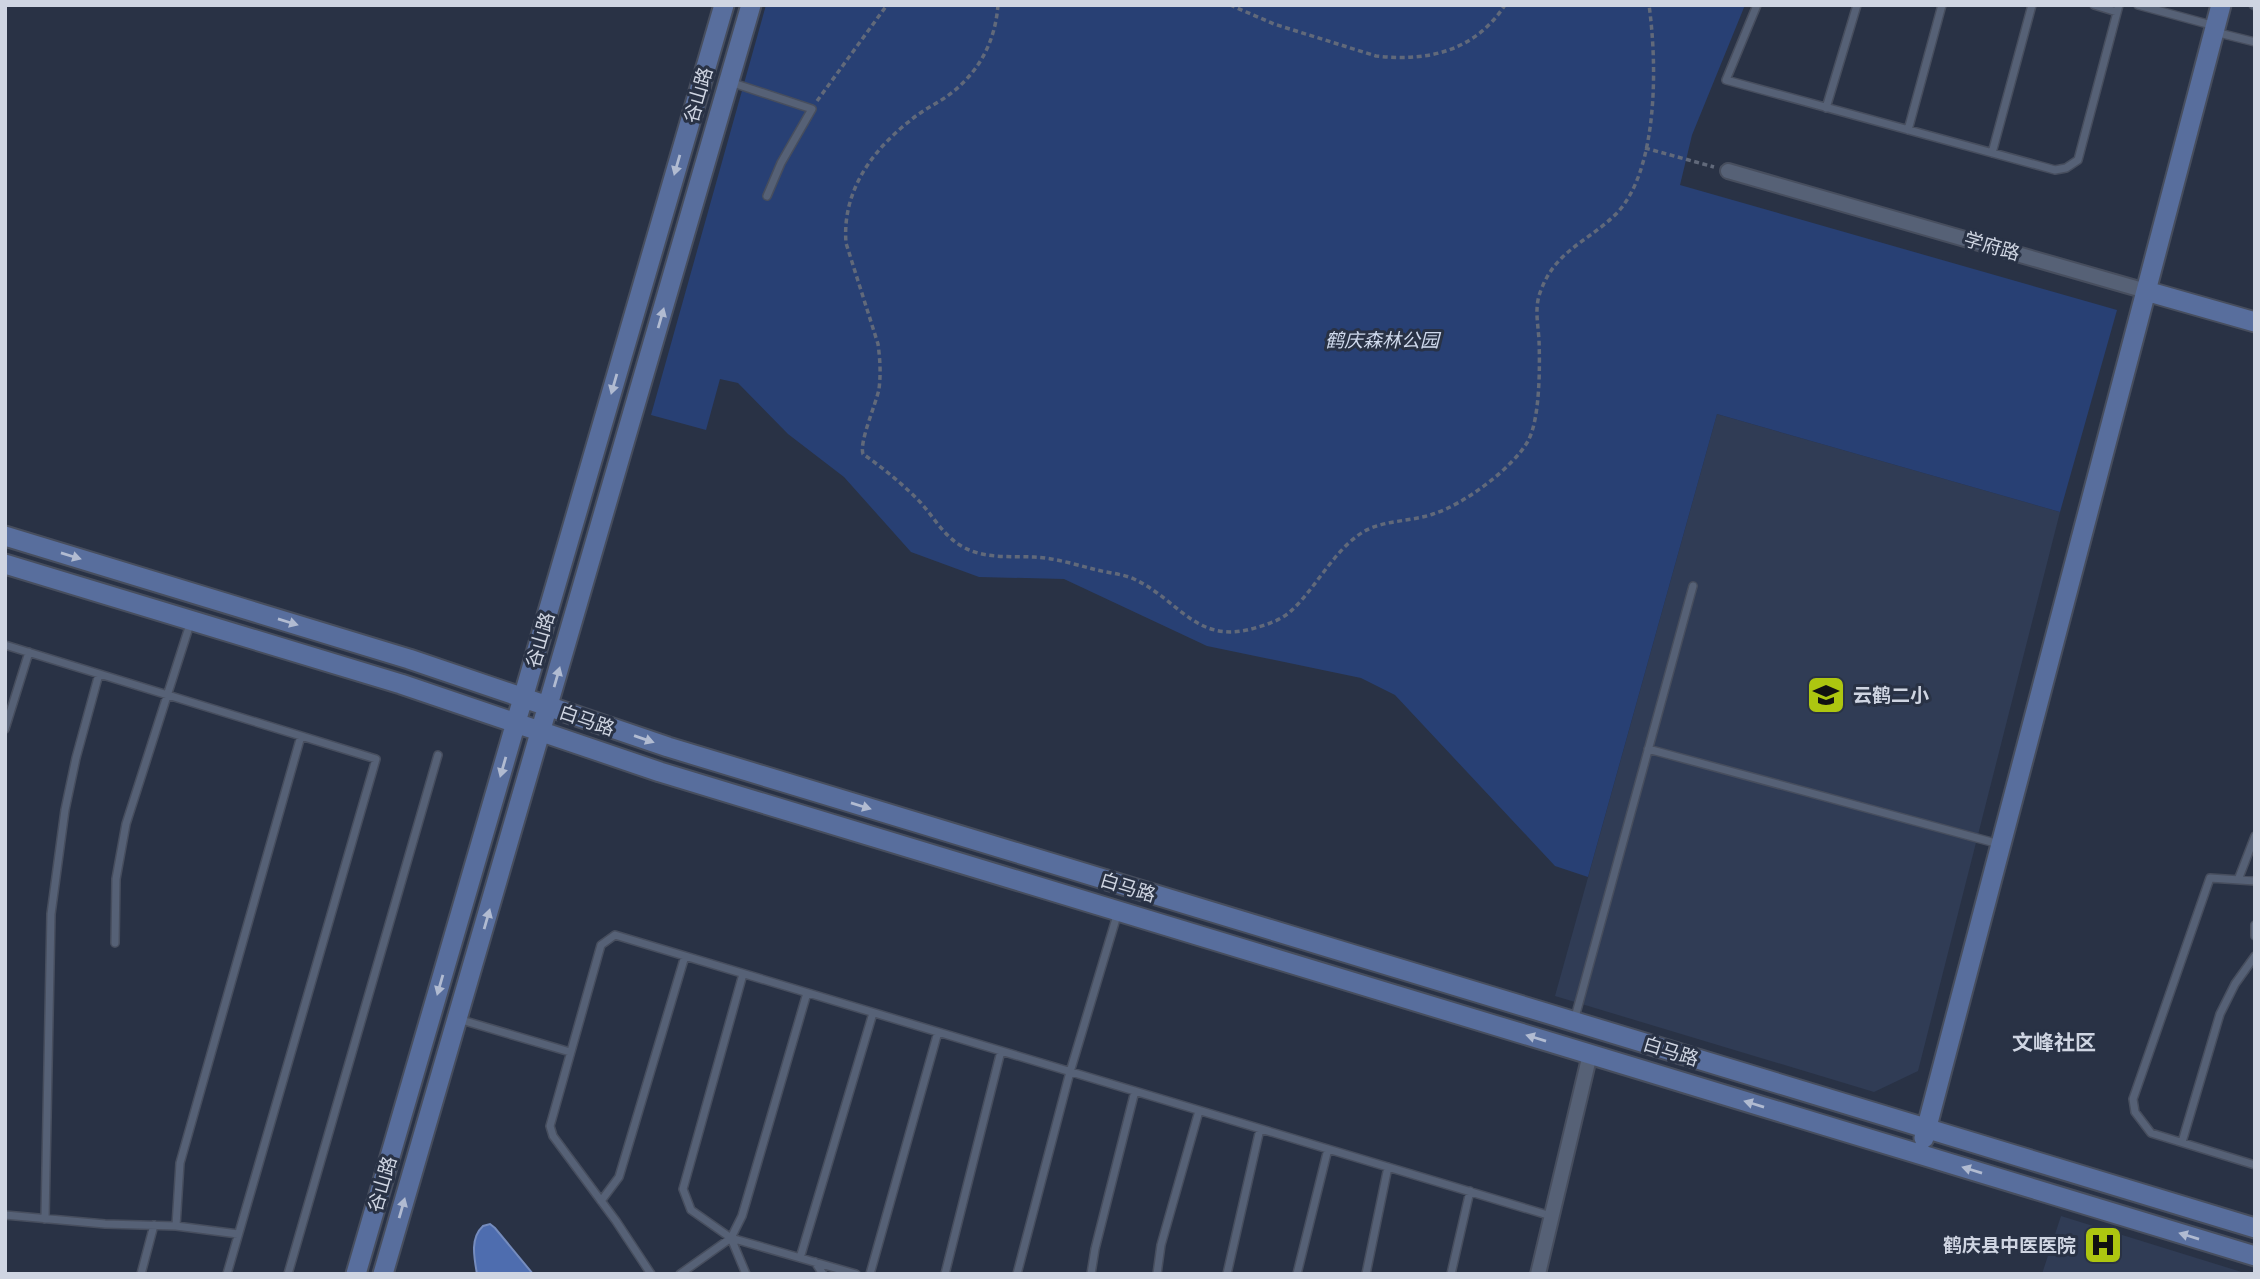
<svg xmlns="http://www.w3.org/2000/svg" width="2260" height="1279" viewBox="0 0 2260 1279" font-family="'Source Serif 4','Noto Sans SC',serif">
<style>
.built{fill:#303c55}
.green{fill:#284074}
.water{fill:#4e6daf;stroke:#758cbe;stroke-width:2}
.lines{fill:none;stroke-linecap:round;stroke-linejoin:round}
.lane-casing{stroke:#474e5e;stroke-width:10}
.street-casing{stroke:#474e5e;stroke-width:18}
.secondary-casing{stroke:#474e5e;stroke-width:23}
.path{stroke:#61697a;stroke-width:3.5;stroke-dasharray:5 3.5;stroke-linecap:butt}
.lane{stroke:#566176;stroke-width:7}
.street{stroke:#566176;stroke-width:14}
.secondary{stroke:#586e9d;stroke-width:19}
.oneway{fill:#b1bbd1}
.labels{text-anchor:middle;stroke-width:6;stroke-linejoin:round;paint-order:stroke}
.street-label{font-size:19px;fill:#cfd5e2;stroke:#293245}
.park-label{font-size:19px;font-style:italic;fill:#d0daed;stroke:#293245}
.poi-label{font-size:19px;font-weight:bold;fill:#cfd5e2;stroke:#293245;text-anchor:start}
.neighbourhood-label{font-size:21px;font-weight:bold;fill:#cfd5e2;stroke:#293245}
</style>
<rect width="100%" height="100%" fill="#293245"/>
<!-- built -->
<path class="built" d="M1717,414L2060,512L1918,1071L1874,1092L1555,996Z
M2061,1216L2248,1274H2042Z"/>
<!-- green -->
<path class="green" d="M766,5H1745L1692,135L1680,185L2117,310L2060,512L1717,414L1588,877L1555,866L1395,695L1361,678L1207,646L1064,579L979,577L911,552L844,477L788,434L738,383L720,379L706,430L651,415Z"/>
<!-- water -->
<path class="water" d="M490,1224L495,1228L533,1274H477C474,1257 470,1238 483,1226Z"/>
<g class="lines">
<defs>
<path id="lane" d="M1757,5L1726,80L2055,170L2066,168L2078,160L2119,5
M2094,5L2117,12
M2138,5L2215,26
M2253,5L2255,6
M2215,32L2255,42
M730,82L812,109L781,163L767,196
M1826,108L1857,5
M1908,130L1942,5
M1992,153L2032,5
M5,645L376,759L227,1274
M5,729L29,652
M1648,749L1999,844
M2238,880L2255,836
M2255,881L2210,878L2133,1099L2135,1112L2151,1133L2255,1165
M2255,925V936
M115,943L116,879L126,824L191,621
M743,974L683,1189L691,1210L731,1238L856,1274
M458,1019L570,1052
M1574,1021L1693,586
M2182,1142L2220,1014L2235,984L2255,956
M601,1201L619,1177L685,956
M5,1215L105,1224L176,1226L238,1234
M45,1219L51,914L65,810L76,758L99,674
M176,1226L180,1163L301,736
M731,1238L746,1274
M800,1258L873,1013
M815,1262L823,1274
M141,1274L154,1225
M288,1274L438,755
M651,1274L616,1221L553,1136L550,1126L601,945L615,935L1551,1216
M680,1274L731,1238L742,1216L807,993
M870,1274L938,1032
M945,1274L1001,1051
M1017,1274L1070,1072L1118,912
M1091,1274L1095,1249L1135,1091
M1157,1274L1161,1245L1199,1111
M1227,1274L1260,1129
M1297,1274L1328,1149
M1366,1274L1388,1167
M1451,1274L1470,1191"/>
<path id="street" d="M1728,171L2146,291
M1538,1274L1590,1054"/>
<path id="secondary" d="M2146,291L2255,322
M5,536L409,659L668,747L2255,1228
M5,564L401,684L660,772L2255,1256
M1924,1138L2221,5
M356,1274L724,5
M383,1274L751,5"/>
</defs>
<!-- lane casing -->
<use href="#lane" class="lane-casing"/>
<!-- street casing -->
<use href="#street" class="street-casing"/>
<!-- secondary casing -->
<use href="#secondary" class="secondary-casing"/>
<!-- path -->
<path class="path" d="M998,5C995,45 976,77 943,99C932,106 920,112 911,120C871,151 842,192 846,243L878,344C880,359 881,373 879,389C876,404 859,442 863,454C883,468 904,485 921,503C936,520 945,538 965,548C986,559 1012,556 1034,557C1055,558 1077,565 1097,570C1109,573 1123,574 1134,579C1181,601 1197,647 1258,627C1269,624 1283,619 1292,610C1318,586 1338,542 1371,528C1391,520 1413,521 1433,514C1463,505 1513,468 1528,441C1540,419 1540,367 1539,340C1538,323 1534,307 1541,290C1556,250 1589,241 1616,214C1659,170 1657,62 1649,5
M1230,5L1274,24L1376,56C1428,62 1475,51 1505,5
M817,101L887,5
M1645,148L1714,167"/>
<!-- lane -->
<use href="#lane" class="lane"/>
<!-- street -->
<use href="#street" class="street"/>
<!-- secondary -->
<use href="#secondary" class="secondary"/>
</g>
<!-- one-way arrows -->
<defs><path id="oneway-solid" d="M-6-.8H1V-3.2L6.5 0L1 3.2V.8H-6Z" transform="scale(1.75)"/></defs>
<g class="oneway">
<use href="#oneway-solid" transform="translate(677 165) rotate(106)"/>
<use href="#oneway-solid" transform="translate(661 318) rotate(-74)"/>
<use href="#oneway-solid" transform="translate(614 384) rotate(106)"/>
<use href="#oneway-solid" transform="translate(71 556) rotate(17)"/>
<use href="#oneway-solid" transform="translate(288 622) rotate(17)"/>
<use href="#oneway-solid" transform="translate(557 677) rotate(-74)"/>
<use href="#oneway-solid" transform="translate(644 739) rotate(19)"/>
<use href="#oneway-solid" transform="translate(503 767) rotate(106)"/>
<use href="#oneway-solid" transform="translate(861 806) rotate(17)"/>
<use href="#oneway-solid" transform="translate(487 919) rotate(-74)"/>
<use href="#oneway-solid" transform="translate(440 985) rotate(106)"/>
<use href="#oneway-solid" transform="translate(1536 1038) rotate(-163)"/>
<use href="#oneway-solid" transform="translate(1754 1104) rotate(-163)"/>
<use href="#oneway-solid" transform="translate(1972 1170) rotate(-163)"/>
<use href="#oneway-solid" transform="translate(402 1208) rotate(-74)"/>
<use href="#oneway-solid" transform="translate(2189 1236) rotate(-163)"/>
</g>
<!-- icons -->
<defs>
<symbol id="school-square" viewBox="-11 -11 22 22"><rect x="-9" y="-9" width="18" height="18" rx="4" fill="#adc610" stroke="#293245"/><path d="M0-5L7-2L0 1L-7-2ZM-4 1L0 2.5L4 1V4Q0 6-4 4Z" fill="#111"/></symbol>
<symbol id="hospital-square" viewBox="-11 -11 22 22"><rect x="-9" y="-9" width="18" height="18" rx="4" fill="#adc610" stroke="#293245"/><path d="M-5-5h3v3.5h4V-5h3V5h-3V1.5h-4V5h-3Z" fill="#111"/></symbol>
</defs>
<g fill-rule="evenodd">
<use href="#school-square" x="1804" y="673" width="44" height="44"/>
<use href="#hospital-square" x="2081" y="1223" width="44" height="44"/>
</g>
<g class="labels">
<!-- street labels -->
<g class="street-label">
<text transform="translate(698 95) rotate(-74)" y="7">谷山路</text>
<text transform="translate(1992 246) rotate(16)" y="7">学府路</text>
<text transform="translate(540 640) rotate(-74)" y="7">谷山路</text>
<text transform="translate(587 720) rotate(19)" y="7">白马路</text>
<text transform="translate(1128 887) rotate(17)" y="7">白马路</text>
<text transform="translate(1671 1051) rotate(17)" y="7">白马路</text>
<text transform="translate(382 1184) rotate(-74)" y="7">谷山路</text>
</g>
<!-- park labels -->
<g class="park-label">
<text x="1382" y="347">鹤庆森林公园</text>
</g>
<!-- poi labels -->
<g class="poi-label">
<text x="1853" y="702">云鹤二小</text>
<text x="2076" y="1252" text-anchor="end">鹤庆县中医医院</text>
</g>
<!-- neighbourhood labels -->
<g class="neighbourhood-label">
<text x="2054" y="1050">文峰社区</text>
</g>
</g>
<!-- border -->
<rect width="2260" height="1279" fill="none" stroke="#cfd5e2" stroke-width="14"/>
</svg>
